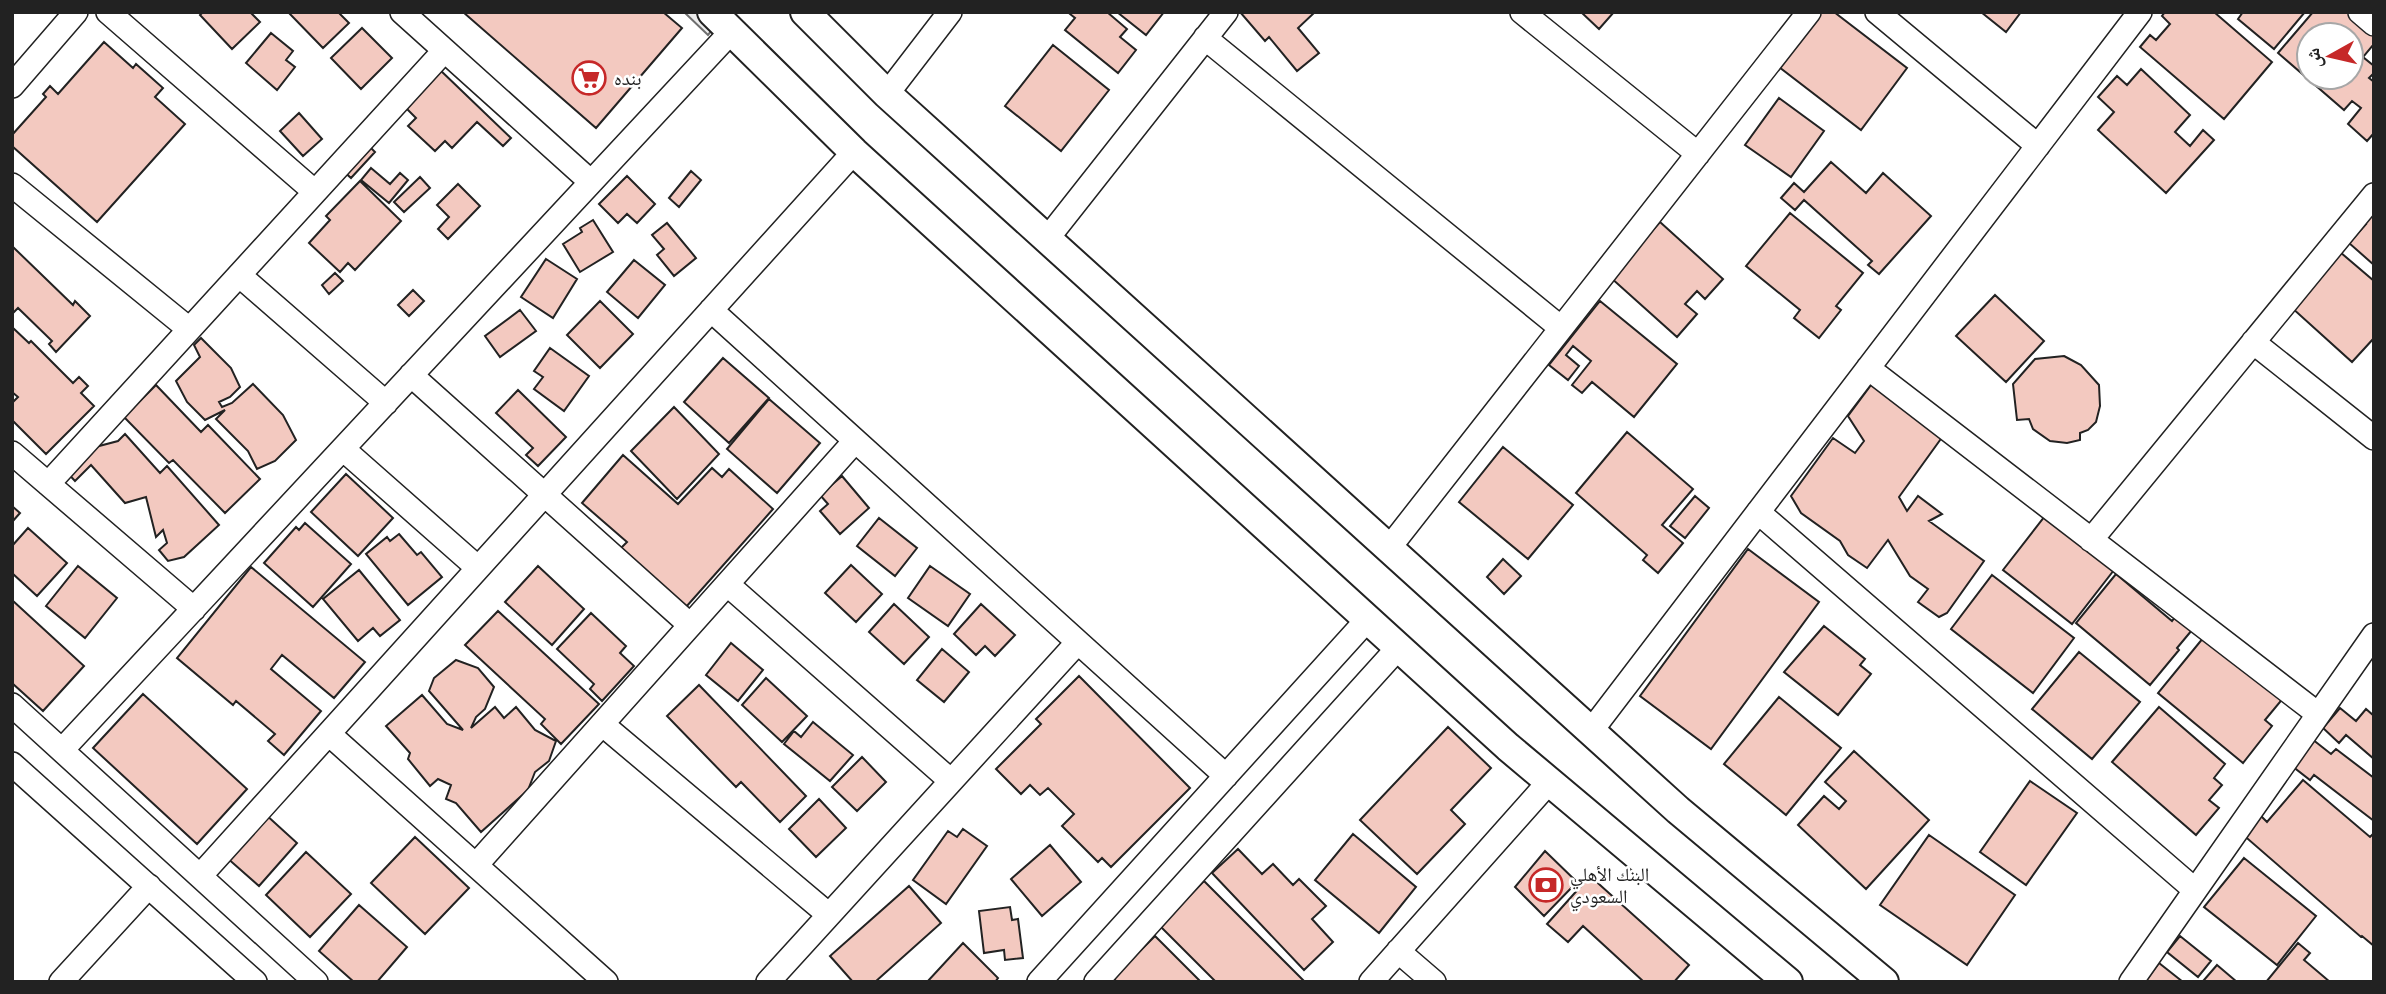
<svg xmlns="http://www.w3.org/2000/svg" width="2386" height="994" viewBox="0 0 2386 994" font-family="'PT Sans Narrow','Noto Naskh Arabic',sans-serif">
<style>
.parking{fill:#ededed;stroke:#6f6f6f;stroke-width:2}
.building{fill:#f3c9c0;stroke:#222;stroke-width:2;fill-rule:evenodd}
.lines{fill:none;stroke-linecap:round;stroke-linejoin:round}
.minor-casing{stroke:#222;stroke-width:26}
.major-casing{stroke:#222;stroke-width:32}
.minor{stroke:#fff;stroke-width:23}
.major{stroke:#fff;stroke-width:28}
.labels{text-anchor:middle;stroke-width:5;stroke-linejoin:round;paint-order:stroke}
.poi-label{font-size:19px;fill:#222;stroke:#fff;text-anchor:start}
</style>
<rect width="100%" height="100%" fill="#fff"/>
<!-- parking -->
<path class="parking" d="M684,12H706L717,24L708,35Z"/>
<!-- building -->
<path class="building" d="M203,12H250L260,22L232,49L200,15Z
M288,12H338L349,23L323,48Z
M463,12H663L682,28L596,128Z
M1072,12H1107L1127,29L1120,37L1136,50L1118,73L1065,30L1075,18L1070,14Z
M1117,12H1164L1146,35Z
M1240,12H1315L1298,28L1319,53L1297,71L1269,37L1265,41Z
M1581,12H1614L1599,29Z
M1814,12H1834L1907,68L1861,130L1775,64Z
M1981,12H2021L2006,32Z
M2165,12H2214L2272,62L2224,119L2140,47L2150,35L2156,40L2170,24L2162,16Z
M2243,12H2305L2274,49L2238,19Z
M2313,12H2347L2374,35V44L2363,57L2374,66V73L2369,78L2374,82V133L2367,141L2348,124L2361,108L2352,101L2344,110L2278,53ZM2309,35H2351V77H2309Z
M362,28L392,58L361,89L331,58Z
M271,33L293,51L286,60L295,67L277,90L246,63Z
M104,42L133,68L136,64L163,88L155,97L185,124L97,222L12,146V135L46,97L43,94L50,86L58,94Z
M1053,45L1109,90L1061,151L1005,106Z
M438,68L511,138L503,146L477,122L452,148L445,141L435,151L408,126L416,118L403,105Z
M2141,69L2190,115L2175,132L2190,146L2203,130L2214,140L2166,193L2098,130L2114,112L2098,97L2117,76L2127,85Z
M1779,98L1824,131L1791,177L1745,145Z
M299,113L322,139L303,156L280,131Z
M365,142L375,152L351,178L341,169Z
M1831,162L1866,193L1883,173L1931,216L1879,274L1868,265L1872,261L1804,200L1795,210L1781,198L1794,183L1804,192Z
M371,168L390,184L400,173L408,180L389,203L361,180Z
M691,171L701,180L679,207L669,198Z
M627,176L655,204L637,223L627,214L618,223L599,204Z
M420,177L430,188L404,212L394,202Z
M360,181L401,221L355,270L348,263L340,272L309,243L330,220L326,216Z
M458,184L480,206L448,239L438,229L449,217L437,205Z
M2374,199V265L2349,243L2366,224L2358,217Z
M1790,213L1863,273L1836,306L1841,310L1819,338L1794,318L1800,310L1746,266Z
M593,220L613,252L580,272L563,244L582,232L580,228Z
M1660,222L1723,279L1705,299L1697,291L1685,304L1697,314L1677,337L1610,277Z
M667,223L696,258L674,276L657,255L664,249L652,235Z
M12,246L73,305L75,301L90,316L56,352L49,344L52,341L18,308L12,314Z
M2340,252L2374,281V338L2352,362L2291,307Z
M546,259L577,279L553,318L521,297Z
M634,260L665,285L638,318L607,292Z
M335,273L343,281L329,294L322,285Z
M413,290L424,301L409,316L398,305Z
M1995,295L2044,341L2006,382L1956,336Z
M600,301L633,334L600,368L567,335Z
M1600,301L1677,364L1634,417L1592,382L1582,393L1572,385L1591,361L1573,346L1566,355L1579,366L1568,380L1549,365Z
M520,310L536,331L500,357L485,336Z
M12,327L29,343L31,341L73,383L79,377L88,386L81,393L94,406L46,454L12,420V403L18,397L12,392Z
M201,338L231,368L240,387L230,397L219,402L222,407L232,403L253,384L283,415L296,440L275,461L257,469L248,451L216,419L225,410L205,420L187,402L176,381L200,357L194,345Z
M550,348L589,376L564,411L534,389L543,377L534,371Z
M2064,356L2081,365L2099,385L2100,406L2096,422L2088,430L2080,433V440L2067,443L2050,441L2033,429L2029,419L2017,420L2013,384L2035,359Z
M723,358L769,398L729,443L684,402Z
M1877,377L1948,429L1899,497L1907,511L1918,496L1942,514L1929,521L1984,561L1947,613L1939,617L1918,602L1928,589L1910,576L1888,540L1867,568L1848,555L1840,541L1801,513L1791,496L1833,438L1855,453L1864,441L1848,416Z
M156,385L201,432L208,425L260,479L225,513L173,460L169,463L124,417Z
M518,390L566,437L538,466L526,455L533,448L496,413Z
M769,399L820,443L777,493L727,449Z
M674,407L719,454L677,499L631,451Z
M1627,432L1693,489L1662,525L1683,543L1658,573L1643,560L1647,555L1576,493Z
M125,434L160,473L167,466L219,525L184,557L168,561L159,550L167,543L163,530L156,537L146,497L125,503L91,465L75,481L63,468L84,450L118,441Z
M1503,447L1573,505L1528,559L1459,502Z
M623,455L678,504L712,468L722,477L729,469L773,509L686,607L621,548L627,542L582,503Z
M346,474L393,518L358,556L311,512Z
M842,476L869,508L840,534L820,511L828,504L820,495Z
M1695,496L1709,508L1685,538L1670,526Z
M12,506L20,513L12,522Z
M2045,516L2114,570L2072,624L2003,570Z
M879,518L917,548L895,576L857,546Z
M305,523L351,564L313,607L264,563L296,527L299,530Z
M28,528L67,563L37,596L12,573V546Z
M399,534L417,555L421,552L442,577L408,605L366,554L387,537L390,541Z
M1748,549L1819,602L1711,749L1640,696Z
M1503,559L1521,576L1504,594L1487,577Z
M851,565L882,594L856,622L825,593Z
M78,566L117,598L85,638L46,606Z
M538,566L584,609L552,645L505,602Z
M930,566L970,594L948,626L908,598Z
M251,567L365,662L334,698L282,655L271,669L321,711L284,755L268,741L275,734L236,701L233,705L177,658Z
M359,570L400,620L380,636L373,628L358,641L323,599Z
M2116,574L2172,621L2176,616L2192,630L2177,648L2179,650L2150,685L2076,623Z
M1992,575L2074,638L2033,693L1951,629Z
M12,600L84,666L43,711L12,683Z
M894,604L929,637L904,664L869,632Z
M981,604L1015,635L995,656L985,646L976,655L954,634Z
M498,611L599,704L561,744L541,724L545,719L465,645Z
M591,613L626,646L620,653L634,666L602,701L590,689L594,684L557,649Z
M1824,626L1865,659L1860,665L1871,674L1838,715L1784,672Z
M2208,632L2285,696L2265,720L2272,726L2243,763L2158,693Z
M731,643L763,670L738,701L706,675Z
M942,649L969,672L944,702L917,680Z
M2079,652L2140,702L2092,759L2032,709Z
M456,660L478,668L494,687L485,709L476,717L471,728L495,707L504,718L516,707L535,730L556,741L549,761L535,772L528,790L481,832L456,803L446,799L451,785L438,779L430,786L408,759L410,753L386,726L422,695L447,724L463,730L429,691L434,678Z
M1079,676L1190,788L1111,867L1102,858L1098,862L1062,826L1074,814L1048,788L1040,795L1030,785L1021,794L996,769L1041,724L1036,719Z
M766,678L807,716L782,742L742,705Z
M699,685L806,796L780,822L741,782L736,787L667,716Z
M143,694L247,789L197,844L93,748Z
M1779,697L1841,748L1786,815L1724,764Z
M2159,707L2225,764L2214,778L2222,785L2209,800L2219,808L2196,835L2112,762Z
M2340,708L2356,721L2366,709L2374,716V759L2346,735L2339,743L2323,728Z
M813,722L853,755L830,781L784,744L794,731L801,737Z
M1448,727L1491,768L1451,810L1465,824L1417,874L1360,820Z
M2312,739L2331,754L2336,749L2374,778V821L2314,775L2310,780L2292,766Z
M1854,751L1929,820L1866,889L1798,825L1824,796L1839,809L1846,801L1825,782Z
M862,757L886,782L857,811L832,787Z
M2303,780L2370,837L2374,833V946L2362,936L2361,937L2241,833L2258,813L2267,822Z
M2030,781L2077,813L2026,885L1980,852Z
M819,799L846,828L816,857L789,829Z
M264,813L297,843L259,886L226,857Z
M963,829L987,846L946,904L913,880L948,831L957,837Z
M1353,834L1416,887L1379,933L1315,880Z
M1929,835L2015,895L1967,965L1880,905Z
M415,837L469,888L425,934L371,883Z
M1050,845L1081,882L1042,916L1011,879Z
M1238,849L1262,874L1273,864L1293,885L1299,879L1326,906L1312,919L1333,942L1304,970L1212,873Z
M1545,851L1577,882L1544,916L1515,887Z
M306,852L351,894L310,937L266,895Z
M2244,858L2316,916L2277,965L2204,907Z
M1590,876L1689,965L1674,982H1644L1583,926L1568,942L1547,924Z
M1204,881L1305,982H1216L1160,926Z
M909,886L941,923L875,982H853L830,956Z
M359,905L407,947L377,982H354L319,951Z
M1010,907L1012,920L1018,919L1023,958L1005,960L1004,950L984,953L979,911Z
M1155,936L1201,982H1117L1113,978Z
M2180,936L2211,961L2198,977L2167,952Z
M963,943L998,978L995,982H927Z
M2298,943L2310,953L2304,960L2330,982H2266Z
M2159,963L2183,982H2145Z
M2217,965L2237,982H2206L2204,980Z"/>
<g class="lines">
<defs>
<path id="minor" d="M108,12L315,192
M402,12L591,182
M1522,12L1698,154
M1877,12L2038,146
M2360,12L2374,24
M1205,38L1561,328
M12,86L76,12
M887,94L950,12
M12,185L189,329
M1047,239L1226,12
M239,275L386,403
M711,310L1226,776
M2253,342L2374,438
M1868,368L2318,714
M411,375L690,625
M343,449L478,568
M12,453L194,609
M48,484L444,51
M1758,512L2195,890
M2091,540L2374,195
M1389,548L1809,12
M727,584L951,781
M12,705L316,982
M602,724L829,915
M1591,731L2140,12
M329,734L606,982
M62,750L731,32
M12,764L255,982
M476,865L855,441
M200,876L854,152
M1398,951L1434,982
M61,982L149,886
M768,982L1078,642
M1039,982L1367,620
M1096,982L1398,648
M1371,982L1549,782
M2131,982L2374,635"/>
<path id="major" d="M712,12L854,152L1508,747L1788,982
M805,12L887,94L1678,810L1884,982"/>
</defs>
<!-- minor casing -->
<use href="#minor" class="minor-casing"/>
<!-- major casing -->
<use href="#major" class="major-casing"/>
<!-- minor -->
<use href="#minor" class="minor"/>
<!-- major -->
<use href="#major" class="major"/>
</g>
<!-- icons -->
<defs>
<symbol id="supermarket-ring" viewBox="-11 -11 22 22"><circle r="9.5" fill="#fff" stroke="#c62828" stroke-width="1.5"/><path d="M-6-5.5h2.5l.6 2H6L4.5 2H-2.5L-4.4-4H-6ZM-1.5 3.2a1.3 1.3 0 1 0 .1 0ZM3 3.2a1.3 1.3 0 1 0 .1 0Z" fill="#c62828"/></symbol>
<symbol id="bank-ring" viewBox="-11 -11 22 22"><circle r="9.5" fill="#fff" stroke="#c62828" stroke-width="1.5"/><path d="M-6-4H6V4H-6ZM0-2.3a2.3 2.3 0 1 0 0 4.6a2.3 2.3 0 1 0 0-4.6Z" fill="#c62828"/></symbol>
</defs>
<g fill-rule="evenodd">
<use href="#supermarket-ring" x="570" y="59" width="38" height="38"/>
<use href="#bank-ring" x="1527" y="866" width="38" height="38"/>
</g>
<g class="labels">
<!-- poi labels -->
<g class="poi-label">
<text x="614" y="85">بنده</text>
<text x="1570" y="881">البنك الأهلي<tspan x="1570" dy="22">السعودي</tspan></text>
</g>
</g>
<!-- border -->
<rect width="2386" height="994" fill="none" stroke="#222222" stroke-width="28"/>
<!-- north arrow -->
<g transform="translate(2330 56) rotate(262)"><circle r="33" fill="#ffffff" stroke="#a7a7a7" stroke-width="2"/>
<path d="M0-5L12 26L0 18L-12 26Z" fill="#c62828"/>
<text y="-10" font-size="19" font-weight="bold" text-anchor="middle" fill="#222222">ش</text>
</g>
</svg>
